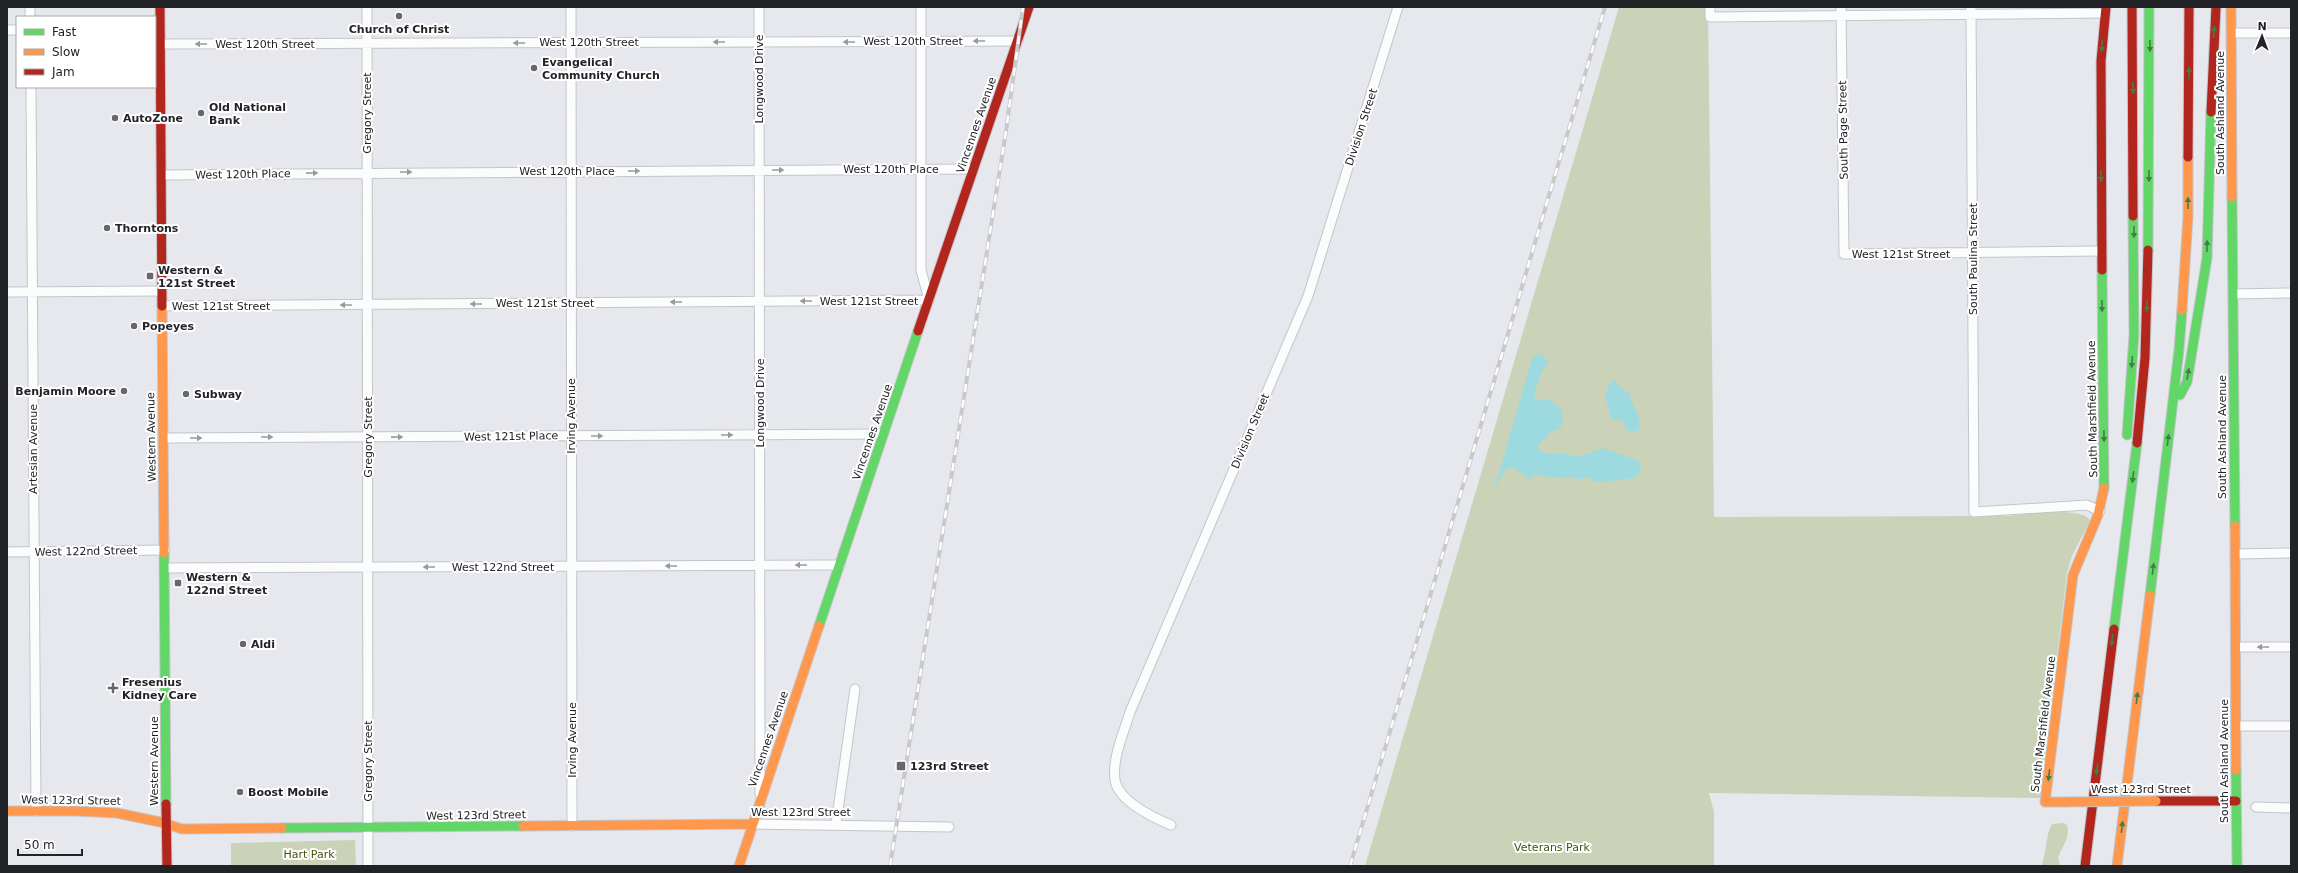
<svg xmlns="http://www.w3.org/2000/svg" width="2298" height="873" viewBox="0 0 2298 873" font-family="'DejaVu Sans',sans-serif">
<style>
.green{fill:#cad3b8}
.water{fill:#9cdadf}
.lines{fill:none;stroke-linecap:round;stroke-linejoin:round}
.street-casing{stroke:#c4c5ca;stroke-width:11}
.fast-casing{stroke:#c4c5ca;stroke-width:11}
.slow-casing{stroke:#c4c5ca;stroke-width:11}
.jam-casing{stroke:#c4c5ca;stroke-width:11}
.street{stroke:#fbfcfc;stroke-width:9}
.fast{stroke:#63d668;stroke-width:9}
.slow{stroke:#ff974d;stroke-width:9}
.jam{stroke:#b3261e;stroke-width:9}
.rail-casing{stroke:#c8c9ca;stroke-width:4}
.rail{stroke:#fff;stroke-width:2.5;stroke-dasharray:8;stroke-linecap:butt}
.slow-bridge-casing{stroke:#c4c5ca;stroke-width:11;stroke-linecap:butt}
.slow-bridge{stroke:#ff974d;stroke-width:9}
.oneway{fill:#427c47}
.oneway2{fill:#999a9c}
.poi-dot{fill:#66686c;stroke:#fff;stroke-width:1.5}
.labels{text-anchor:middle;stroke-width:4;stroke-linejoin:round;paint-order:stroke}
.poi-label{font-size:11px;font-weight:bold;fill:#212326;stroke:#fff;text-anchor:start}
.street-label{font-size:11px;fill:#212326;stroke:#fff}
.park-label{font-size:11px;fill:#45520d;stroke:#fff}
</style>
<rect width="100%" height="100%" fill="#e6e8ee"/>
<!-- green -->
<path class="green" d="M1619,7H1708L1714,517L2005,516C2020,515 2085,505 2090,521L2072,556L2067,573L2040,798L1709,793L1714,812V866H1365Z
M2063,823L2067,825C2071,836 2062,847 2058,858L2060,866H2041C2047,853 2045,836 2052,824Z
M355,840L356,866H231V843Z"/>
<!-- water -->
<path class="water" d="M1540,353L1549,362L1541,372C1540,382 1533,389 1535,400H1550L1561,409L1563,417L1561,428L1549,433L1547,438L1541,441L1538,447L1539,451L1551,454L1563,453L1579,457L1603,448L1639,461L1641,468L1636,478L1601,482L1594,481L1586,477L1583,479C1566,477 1551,478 1534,475L1529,479L1526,478V475L1510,467L1506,469L1494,490L1530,365L1534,356Z
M1613,379L1625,392H1629C1629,403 1645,417 1638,431L1632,432L1626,429L1622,420H1613L1610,417L1605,393Z"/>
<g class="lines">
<defs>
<path id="street" d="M30,7V17
M367,7L368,866
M571,7L572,826
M759,7L760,794
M1710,7V17L2105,13
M1841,7L1844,254L2102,251
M1971,7L1974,512L2087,505L2100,511
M7,30H17
M2231,33H2291
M161,44L1018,41
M31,87L36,811
M161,175L973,169
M7,292L162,291
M2233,294L2291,293
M162,306L929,300L921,270V7
M163,438L883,434
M7,552L165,550
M2235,554L2291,553
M165,568L840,565
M2236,647H2291
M2236,726H2291
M2256,807L2291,808
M753,824L949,827
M836,824L855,689
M1171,825C1154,818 1118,801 1115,780C1112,758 1124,732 1130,712L1308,296L1398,7"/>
<path id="fast" d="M2232,197L2235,526
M2148,250L2149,7
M2102,270L2104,488
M2180,395L2187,382L2207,258L2211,112
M2127,435L2134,335L2133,216
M164,553L166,804
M2150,595L2179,350L2182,310
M819,626L918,331
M2114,629L2137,443
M2236,770L2237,866
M282,828L523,826"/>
<path id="slow" d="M2231,7L2232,197
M162,306L164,553
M2182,310L2188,217V157
M2235,526L2236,770
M2064,802H2045L2073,575L2098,515L2104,488
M7,811H74L117,813L160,822L182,829L282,828
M523,826L753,824
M739,866L819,626
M2117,866L2150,595"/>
<path id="jam" d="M160,7L162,306
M2132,7L2133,216
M2211,112L2216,7
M2188,157L2189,7
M2102,270L2101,61L2106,7
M918,331L1029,7
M2137,443L2145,358L2148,250
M2156,801H2236
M166,804L167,866
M2085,866L2114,629"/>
</defs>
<!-- street casing -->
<use href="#street" class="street-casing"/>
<!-- fast casing -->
<use href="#fast" class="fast-casing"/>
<!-- slow casing -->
<use href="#slow" class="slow-casing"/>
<!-- jam casing -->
<use href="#jam" class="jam-casing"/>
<!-- street -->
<use href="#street" class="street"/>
<!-- fast -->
<use href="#fast" class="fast"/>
<!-- slow -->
<use href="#slow" class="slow"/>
<!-- jam -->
<use href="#jam" class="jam"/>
<defs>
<path id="rail" d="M890,866L1006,131L1023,7
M1350,866L1605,7"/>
</defs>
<!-- rail casing -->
<use href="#rail" class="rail-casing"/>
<!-- rail -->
<use href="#rail" class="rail"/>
<defs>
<path id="slow-bridge" d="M2064,802L2156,801"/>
</defs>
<!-- slow-bridge casing -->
<use href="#slow-bridge" class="slow-bridge-casing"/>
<!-- slow-bridge -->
<use href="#slow-bridge" class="slow-bridge"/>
</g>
<!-- one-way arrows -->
<defs><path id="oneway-solid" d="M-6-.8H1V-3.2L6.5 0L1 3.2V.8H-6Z"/></defs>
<g class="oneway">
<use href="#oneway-solid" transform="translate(2214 32) rotate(-86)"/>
<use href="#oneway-solid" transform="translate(2102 46) rotate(93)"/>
<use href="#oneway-solid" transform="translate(2150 46) rotate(90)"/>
<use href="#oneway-solid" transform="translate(2189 73) rotate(-90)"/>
<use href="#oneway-solid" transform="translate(2133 88) rotate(89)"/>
<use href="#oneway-solid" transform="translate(2101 176) rotate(90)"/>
<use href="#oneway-solid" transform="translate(2149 176) rotate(90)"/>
<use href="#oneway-solid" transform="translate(2188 203) rotate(-89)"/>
<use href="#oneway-solid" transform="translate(2134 232) rotate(90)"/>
<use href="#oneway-solid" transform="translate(2207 246) rotate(-89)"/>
<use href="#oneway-solid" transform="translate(2102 306) rotate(89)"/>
<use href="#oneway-solid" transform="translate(2147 306) rotate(92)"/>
<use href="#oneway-solid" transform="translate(2132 362) rotate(94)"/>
<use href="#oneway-solid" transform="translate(2188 374) rotate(-80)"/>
<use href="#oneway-solid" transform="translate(2104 436) rotate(89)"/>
<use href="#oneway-solid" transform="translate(2168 440) rotate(-83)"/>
<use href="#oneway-solid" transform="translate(2133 477) rotate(97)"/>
<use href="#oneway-solid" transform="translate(2153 569) rotate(-83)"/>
<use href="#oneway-solid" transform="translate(2112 640) rotate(97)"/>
<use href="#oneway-solid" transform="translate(2137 698) rotate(-83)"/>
<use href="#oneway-solid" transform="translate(2097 769) rotate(97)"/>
<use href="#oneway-solid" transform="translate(2049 775) rotate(97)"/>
<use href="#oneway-solid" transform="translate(2122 827) rotate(-83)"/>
</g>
<g class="oneway2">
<use href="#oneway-solid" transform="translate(979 41) rotate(180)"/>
<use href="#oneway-solid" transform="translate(719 42) rotate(180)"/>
<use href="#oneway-solid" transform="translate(849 42) rotate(180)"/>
<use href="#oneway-solid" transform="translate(519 43) rotate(180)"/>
<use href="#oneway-solid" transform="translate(201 44) rotate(180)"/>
<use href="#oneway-solid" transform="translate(778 170)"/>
<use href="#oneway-solid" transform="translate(634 171)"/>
<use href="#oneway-solid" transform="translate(406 172)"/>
<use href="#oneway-solid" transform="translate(312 173) rotate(-1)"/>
<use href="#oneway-solid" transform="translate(806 301) rotate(180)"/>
<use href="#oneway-solid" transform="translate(676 302) rotate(180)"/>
<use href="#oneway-solid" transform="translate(476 304) rotate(180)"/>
<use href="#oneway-solid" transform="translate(346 305) rotate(180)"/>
<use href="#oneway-solid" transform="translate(727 435)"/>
<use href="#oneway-solid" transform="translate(597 436)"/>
<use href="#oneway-solid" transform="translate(267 437)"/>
<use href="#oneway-solid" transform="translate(397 437) rotate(-1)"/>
<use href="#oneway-solid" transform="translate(196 438)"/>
<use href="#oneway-solid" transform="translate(801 565) rotate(180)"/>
<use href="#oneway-solid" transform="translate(671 566) rotate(180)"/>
<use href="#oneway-solid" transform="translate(429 567) rotate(180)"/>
<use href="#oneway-solid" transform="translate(2263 647) rotate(180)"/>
</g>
<!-- markers -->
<g class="poi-dot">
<circle cx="399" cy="16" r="4"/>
<circle cx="534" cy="68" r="4"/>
<circle cx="201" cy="113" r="4"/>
<circle cx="115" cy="118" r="4"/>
<circle cx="107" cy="228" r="4"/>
<rect x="146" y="272" width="8" height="8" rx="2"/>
<circle cx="134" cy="326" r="4"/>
<circle cx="124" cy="391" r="4"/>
<circle cx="186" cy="394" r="4"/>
<rect x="174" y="579" width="8" height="8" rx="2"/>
<circle cx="243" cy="644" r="4"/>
<path d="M111 682h4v4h4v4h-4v4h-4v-4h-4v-4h4z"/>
<rect x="896" y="761" width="10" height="10" rx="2"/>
<circle cx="240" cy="792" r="4"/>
</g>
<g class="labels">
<!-- poi labels -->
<g class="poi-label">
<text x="399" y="33" text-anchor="middle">Church of Christ</text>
<text x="542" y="66">Evangelical<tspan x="542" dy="13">Community Church</tspan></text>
<text x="209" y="111">Old National<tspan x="209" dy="13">Bank</tspan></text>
<text x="123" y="122">AutoZone</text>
<text x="115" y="232">Thorntons</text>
<text x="158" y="274">Western &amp;<tspan x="158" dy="13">121st Street</tspan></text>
<text x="142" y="330">Popeyes</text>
<text x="116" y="395" text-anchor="end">Benjamin Moore</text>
<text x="194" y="398">Subway</text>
<text x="186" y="581">Western &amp;<tspan x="186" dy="13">122nd Street</tspan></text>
<text x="251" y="648">Aldi</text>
<text x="122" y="686">Fresenius<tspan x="122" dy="13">Kidney Care</tspan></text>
<text x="910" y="770">123rd Street</text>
<text x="248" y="796">Boost Mobile</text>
</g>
<!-- street labels -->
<g class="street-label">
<text x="913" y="45">West 120th Street</text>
<text x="589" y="46">West 120th Street</text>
<text x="265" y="48">West 120th Street</text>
<text transform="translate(759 79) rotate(-90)" y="4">Longwood Drive</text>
<text transform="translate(367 113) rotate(-90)" y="4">Gregory Street</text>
<text transform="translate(2220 113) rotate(-90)" y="4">South Ashland Avenue</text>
<text transform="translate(976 125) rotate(-71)" y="4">Vincennes Avenue</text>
<text transform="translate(1361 127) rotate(-72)" y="4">Division Street</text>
<text transform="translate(1843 130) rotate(-91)" y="4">South Page Street</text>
<text x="891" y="173">West 120th Place</text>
<text x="567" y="175">West 120th Place</text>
<text transform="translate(243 174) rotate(-1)" y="4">West 120th Place</text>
<text x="1901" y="258">West 121st Street</text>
<text transform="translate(1973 259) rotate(-90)" y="4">South Paulina Street</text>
<text x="869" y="305">West 121st Street</text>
<text x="545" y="307">West 121st Street</text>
<text x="221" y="310">West 121st Street</text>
<text transform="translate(760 403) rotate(-90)" y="4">Longwood Drive</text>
<text transform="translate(2092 409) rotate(-91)" y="4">South Marshfield Avenue</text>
<text transform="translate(571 416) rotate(-90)" y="4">Irving Avenue</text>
<text transform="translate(1250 431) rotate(-67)" y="4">Division Street</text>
<text transform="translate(872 432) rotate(-71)" y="4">Vincennes Avenue</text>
<text transform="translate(511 436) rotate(-1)" y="4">West 121st Place</text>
<text transform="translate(151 437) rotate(-91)" y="4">Western Avenue</text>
<text transform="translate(368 437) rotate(-90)" y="4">Gregory Street</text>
<text transform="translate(2222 437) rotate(-90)" y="4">South Ashland Avenue</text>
<text transform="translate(33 449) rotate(-90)" y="4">Artesian Avenue</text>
<text transform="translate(86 551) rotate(-1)" y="4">West 122nd Street</text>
<text x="503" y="571">West 122nd Street</text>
<text transform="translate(2043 724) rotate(-83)" y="4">South Marshfield Avenue</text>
<text transform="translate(768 739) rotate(-71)" y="4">Vincennes Avenue</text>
<text transform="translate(572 740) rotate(-90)" y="4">Irving Avenue</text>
<text transform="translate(154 761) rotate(-90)" y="4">Western Avenue</text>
<text transform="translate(368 761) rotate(-90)" y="4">Gregory Street</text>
<text transform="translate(2224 761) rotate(-90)" y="4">South Ashland Avenue</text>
<text x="2141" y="793">West 123rd Street</text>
<text transform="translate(71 800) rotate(1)" y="4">West 123rd Street</text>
<text x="801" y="816">West 123rd Street</text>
<text transform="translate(476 815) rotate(-1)" y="4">West 123rd Street</text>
</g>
<!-- park labels -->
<g class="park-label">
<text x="1552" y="851">Veterans Park</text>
<text x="309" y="858">Hart Park</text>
</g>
</g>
<!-- border -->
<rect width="2298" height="873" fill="none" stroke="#212326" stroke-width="16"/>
<!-- legend -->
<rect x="16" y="16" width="140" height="72" fill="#ffffff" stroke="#a6a7a8"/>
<rect x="24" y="29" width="20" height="6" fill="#63d668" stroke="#a6a7a8"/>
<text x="52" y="36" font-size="12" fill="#212326">Fast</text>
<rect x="24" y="49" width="20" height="6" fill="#ff974d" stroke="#a6a7a8"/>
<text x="52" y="56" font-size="12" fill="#212326">Slow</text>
<rect x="24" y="69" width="20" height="6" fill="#b3261e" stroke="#a6a7a8"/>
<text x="52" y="76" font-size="12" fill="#212326">Jam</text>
<!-- north arrow -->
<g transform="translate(2262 36) rotate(1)" stroke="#ffffff" stroke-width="3" paint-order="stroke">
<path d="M0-3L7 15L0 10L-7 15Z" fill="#212326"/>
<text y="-6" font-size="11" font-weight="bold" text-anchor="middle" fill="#212326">N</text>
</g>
<!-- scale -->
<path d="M18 849v6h64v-6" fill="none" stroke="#212326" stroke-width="2"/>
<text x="24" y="849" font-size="12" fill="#212326" stroke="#ffffff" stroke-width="3" paint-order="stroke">50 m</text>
</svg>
